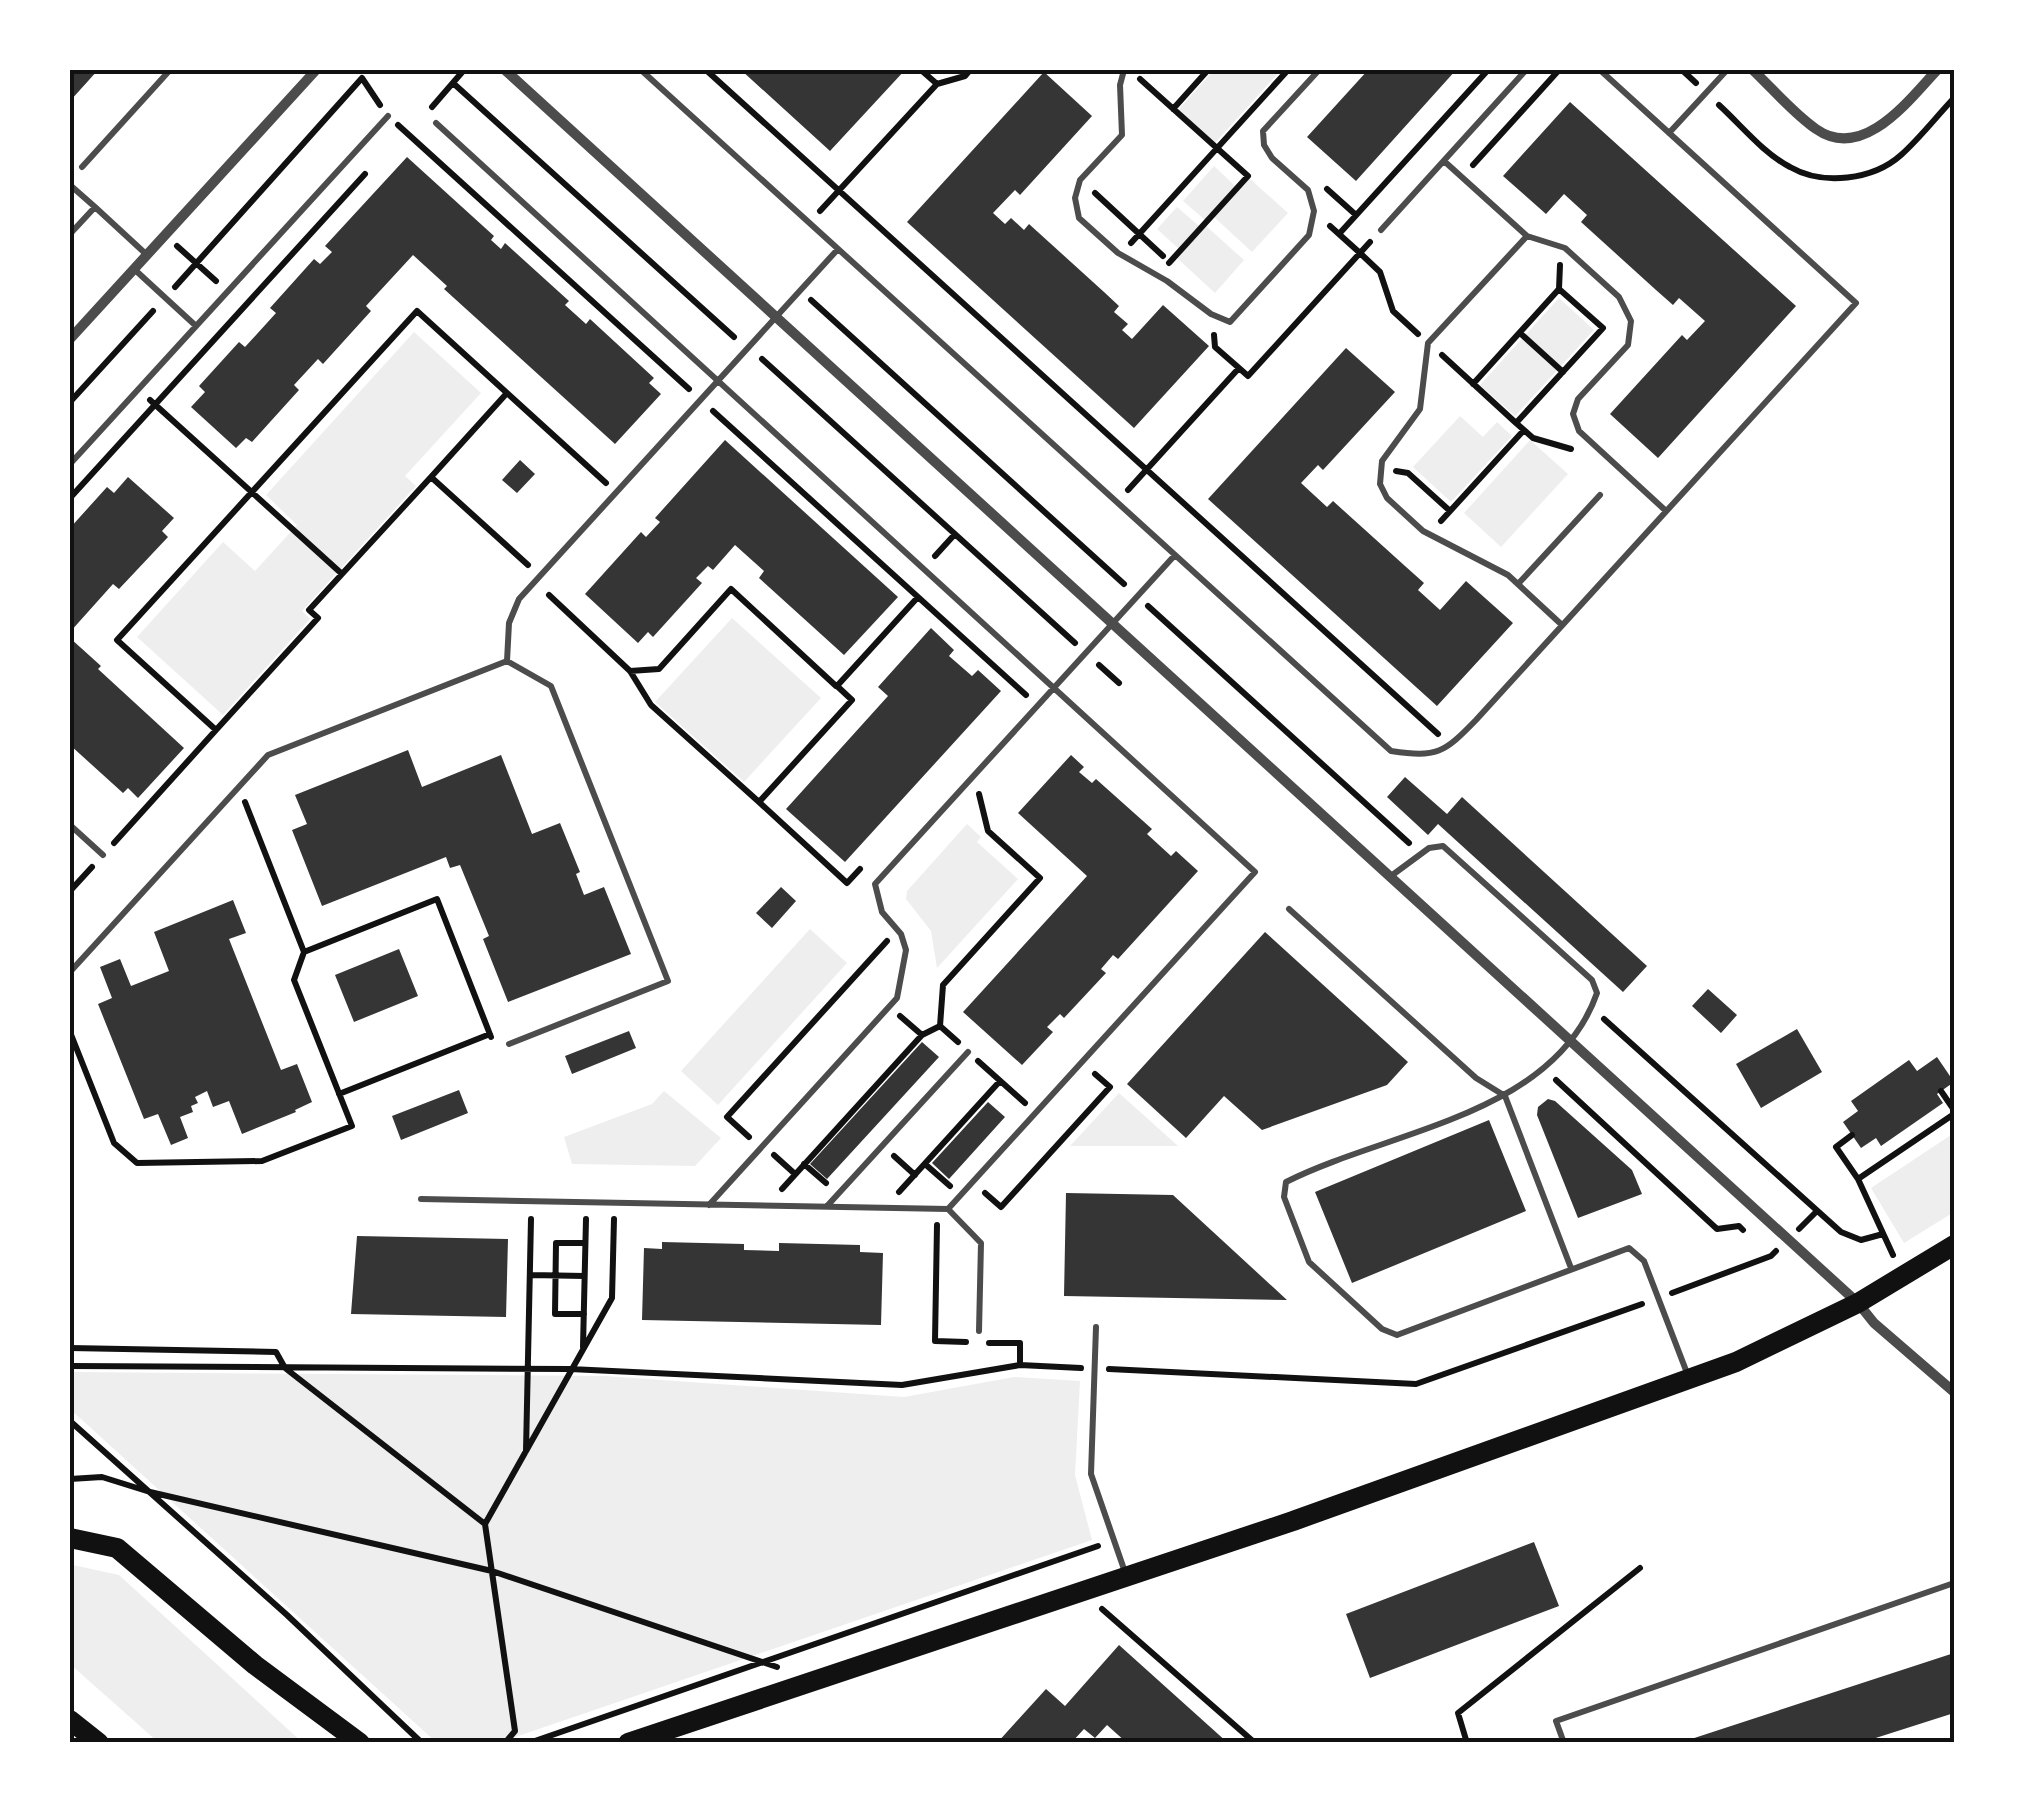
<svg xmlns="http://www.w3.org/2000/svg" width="2024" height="1813" viewBox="0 0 2024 1813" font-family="Overpass,sans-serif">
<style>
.green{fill:#eee}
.building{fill:#353535}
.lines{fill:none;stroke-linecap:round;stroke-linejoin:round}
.path{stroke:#111;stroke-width:6}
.service{stroke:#4c4c4c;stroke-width:6}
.minor{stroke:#4c4c4c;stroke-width:10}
.secondary{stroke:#111;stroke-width:20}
.neatline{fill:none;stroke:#111;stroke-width:4}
</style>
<rect width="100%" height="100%" fill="#fff"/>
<!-- green -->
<path class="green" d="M1214,70H1281L1215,143L1178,110Z
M1214,166L1235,186L1205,220L1183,201Z
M1249,178L1288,213L1252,252L1214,217Z
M1177,207L1199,226L1178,248L1157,229Z
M1206,226L1244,260L1215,293L1177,258Z
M1559,298L1594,330L1515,416L1480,385Z
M414,332L481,393L405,476L416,486L302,611L310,619L223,715L137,637L223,542L255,571L297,525L266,495Z
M1460,416L1483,437L1497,422L1512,436L1451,502L1413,467Z
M1530,440L1568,474L1501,547L1464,513Z
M732,618L821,698L744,782L655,702Z
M967,824L981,837L977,842L1018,879L937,968L931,931L906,899L907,891Z
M810,929L847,963L718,1105L681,1071Z
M664,1091L721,1138L695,1166L572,1164L564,1137L652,1104Z
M1119,1093L1178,1146H1070Z
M1954,1133V1212L1904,1243L1871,1188Z
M70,1372L605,1376L904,1397L1014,1377L1080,1381L1075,1475L1092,1540L498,1743H437L70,1409Z
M73,1565L119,1575L303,1743H159L70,1664V1568Z"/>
<!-- building -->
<path class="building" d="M70,70H98L70,101Z
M741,70H905L830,151Z
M1368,70H1456L1356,181L1307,137Z
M1044,72L1092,116L1020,195L1015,190L993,213L1005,224L1011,218L1024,230L1029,224L1104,292L1119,306L1114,312L1128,324L1122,330L1132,339L1163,305L1209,346L1134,428L907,222Z
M1570,102L1796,306L1658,458L1610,414L1682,335L1687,340L1705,321L1679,298L1673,305L1656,290L1581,222L1587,215L1564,194L1546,214L1503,176Z
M407,157L494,236L491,240L501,249L505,243L569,301L565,305L586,324L590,319L654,378L649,383L661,394L615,444L444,289L447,286L413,255L366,306L371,311L323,364L318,359L294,385L299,390L252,442L246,438L236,448L191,407L205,392L199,386L239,342L245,347L276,313L270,308L314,259L320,264L332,252L325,246Z
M1346,348L1395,392L1323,470L1318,465L1301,483L1327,507L1333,501L1405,566L1424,583L1418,590L1440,610L1466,581L1513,623L1437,706L1208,499Z
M725,440L898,597L844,655L759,578L764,571L735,545L713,570L708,566L696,578L702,583L653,637L648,632L638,643L585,594L641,532L646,537L660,522L655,518Z
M520,460L535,474L517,493L502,480Z
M128,477L174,518L162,531L168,537L119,589L113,584L70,632V528L107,487L114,493Z
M931,628L954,650L949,656L972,676L978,670L1001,691L845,862L786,809L888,696L878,687Z
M70,638L101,666L98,669L184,748L138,798L128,788L123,793L70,745Z
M408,750L422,787L501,755L532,834L560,823L580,872L576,874L584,895L604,887L631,954L508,1002L483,939L489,936L460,865L450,868L446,857L322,906L292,830L307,824L295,795Z
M1071,755L1084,767L1079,772L1092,783L1096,779L1152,829L1147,834L1171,856L1176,851L1198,871L1118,959L1113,955L1101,969L1106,973L1064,1018L1060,1014L1047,1027L1053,1032L1022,1065L963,1012L1087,876L1018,813Z
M1405,777L1447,814L1462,797L1647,966L1623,992L1438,824L1428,835L1387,797Z
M781,887L796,901L772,928L756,913Z
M233,900L246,933L229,939L281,1070L297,1064L312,1102L295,1110L296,1112L242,1134L229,1101L213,1107L207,1091L195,1097L198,1103L191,1106L193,1112L180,1117L188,1138L171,1145L158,1114L144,1119L98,1004L112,998L100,967L120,959L131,986L169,971L154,932Z
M1265,932L1408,1062L1387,1085L1262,1130L1224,1096L1186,1138L1127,1084Z
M399,949L418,996L354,1022L335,975Z
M1708,989L1737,1015L1721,1033L1692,1006Z
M1797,1029L1822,1072L1761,1108L1736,1064Z
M629,1031L636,1048L572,1074L565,1056Z
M922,1042L939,1057L827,1179L810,1164Z
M1937,1057L1954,1082L1937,1094L1943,1103L1881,1146L1876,1138L1861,1148L1843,1122L1858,1111L1851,1101L1909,1060L1917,1071Z
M459,1090L468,1113L401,1140L392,1116Z
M1548,1099L1555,1101L1632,1170L1642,1194L1578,1218L1537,1115L1538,1107Z
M988,1102L1005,1117L949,1179L932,1163Z
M1489,1120L1526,1211L1352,1283L1315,1192Z
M1066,1193L1173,1195L1287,1300L1064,1296Z
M357,1236L508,1239L506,1317L351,1314Z
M662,1242L744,1244V1250L779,1251V1243L860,1245V1252L883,1253L881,1325L642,1320L644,1248L662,1249Z
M1534,1542L1559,1606L1370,1678L1346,1614Z
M1119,1645L1228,1743H1127L1107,1725L1095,1738L1084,1729L1071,1743H997L1046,1689L1065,1706Z
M1954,1653V1713L1860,1743H1679Z"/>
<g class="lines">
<!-- path -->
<path class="path" d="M706,70L1438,734
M1682,70L1696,83
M1140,79L1248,176L1169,263
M453,83L734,337
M937,84L965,76L970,70
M1719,105C1741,125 1763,153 1790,167C1823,186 1873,180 1901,155C1920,138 1936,117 1954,98
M432,107L464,70
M1173,109L1208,70
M398,125L689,389
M1473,165L1559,70
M1327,189L1356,215
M1095,193L1163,256
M820,211L937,84L921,70
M1339,234L1488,70
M1370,242L1360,253L1380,272L1393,311L1418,334
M1131,243L1288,70
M177,246L216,281
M175,287L362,78L380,105
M1559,289L1560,265
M811,300L1124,584
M1520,333L1563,372
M1214,335L1215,347L1239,368
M1442,355L1516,423L1603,328L1559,289L1473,384
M762,359L1075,643
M507,393L606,483
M150,400L342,574L431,477L528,565
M70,402L153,311
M713,411L1026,695
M1524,430L1533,438L1571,449
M1396,471L1408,473L1450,511
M1128,490L1239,368L1248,376L1360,253L1330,226
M70,498L365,174
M1441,521L1524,430L1516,423
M935,556L955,534
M549,595L630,671L651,705L759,802
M1148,606L1409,843
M1099,665L1119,683
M630,671L659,669L731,589L836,686
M216,730L318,618L309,610L342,574
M245,802L304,952L437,899L491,1037
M114,843L216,730L117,640L417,311L507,393L431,477
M860,869L847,883L759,802L852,700L837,686L918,597
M70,891L92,867
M900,1016L922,1035
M1604,1019L1841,1232L1861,1240L1883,1234
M940,1026L943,985L1040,878L988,831L979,794
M940,1026L958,1042
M70,1032L114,1143L137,1163L262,1161L352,1126L294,980L304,952
M978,1061L1025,1103
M1556,1080L1717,1229L1739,1226L1743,1230
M1941,1091L1954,1110
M339,1094L490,1034
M1852,1135L1836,1147L1858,1179L1893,1255
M749,1137L727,1117L887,941
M774,1155L795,1174
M894,1156L915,1175
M804,1164L826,1183
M925,1164L950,1186
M1858,1179L1954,1114
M782,1189L922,1035L940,1026
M899,1192L1000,1081
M985,1193L1001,1207L1110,1087L1095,1074
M937,1225L935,1341L966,1342
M1799,1229L1816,1212
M531,1275L584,1276
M1672,1293L1771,1256L1776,1251
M584,1314H555L556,1243H585
M989,1343H1020V1365
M583,1347L586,1219
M70,1348L276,1352L285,1368L485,1524
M70,1366L570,1369L902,1385L1020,1365L1081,1368
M1109,1369L1416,1384L1642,1304
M70,1421L287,1615L422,1743
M526,1451L531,1219
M70,1479L102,1477L150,1492L492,1571L777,1667
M1102,1609L1255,1743
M505,1743L515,1731L485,1524L612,1298L614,1219
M529,1743L1098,1546
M1467,1743L1458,1713L1640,1568"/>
<!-- service -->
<path class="service" d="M641,70L1391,751C1437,758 1444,753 1476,720L1856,303L1600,70
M1124,70L1120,85L1122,135L1080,180L1075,198L1079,218L1118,253L1167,281L1211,314L1230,322L1309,235L1314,211L1308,190L1272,158L1264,145L1263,131L1319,70
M436,123L1255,872L948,1209
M1669,133L1727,70
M1444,161L1527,236L1565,248L1619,297L1631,321L1628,345L1578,399L1573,414L1579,431L1666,511
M82,167L170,70
M70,185L95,207
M1381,230L1526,70
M70,234L95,207L147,255
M1527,236L1428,343L1420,409L1382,461L1380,484L1387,498L1423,531L1508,575L1562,625
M134,269L196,326
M70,464L388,116
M1518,584L1600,495
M507,661L551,686L668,981L509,1044
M507,661L509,623L519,599L838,249
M70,825L103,855
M1391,876L1429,848L1443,846L1592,980L1597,993C1554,1116 1389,1130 1286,1182L1284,1197L1309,1262L1382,1329L1397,1335L1629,1248L1644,1261L1687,1373
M1289,909L1476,1078L1505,1096L1571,1268
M70,972L268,755L507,661
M421,1199L948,1209L981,1243L979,1331
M709,1205L897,998L906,950L901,934L882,912L875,884L1175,555
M828,1205L968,1052
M1096,1327L1091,1474L1126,1575
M1564,1743L1556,1721L1954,1583"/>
<!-- minor -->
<path class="minor" d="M505,70L1858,1303L1874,1323L1954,1392
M1753,70C1773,89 1793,113 1816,129C1863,162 1909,100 1937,70
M70,339L316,70"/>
<!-- secondary -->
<path class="secondary" d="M70,1538L117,1548L255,1665L360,1743
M70,1720L99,1743
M628,1743L1293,1521L1736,1362L1858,1303L1954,1245"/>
</g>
<!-- border -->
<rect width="2024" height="1813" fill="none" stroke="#ffffff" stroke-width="145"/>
<rect x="72" y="72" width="1880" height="1668" class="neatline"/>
</svg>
